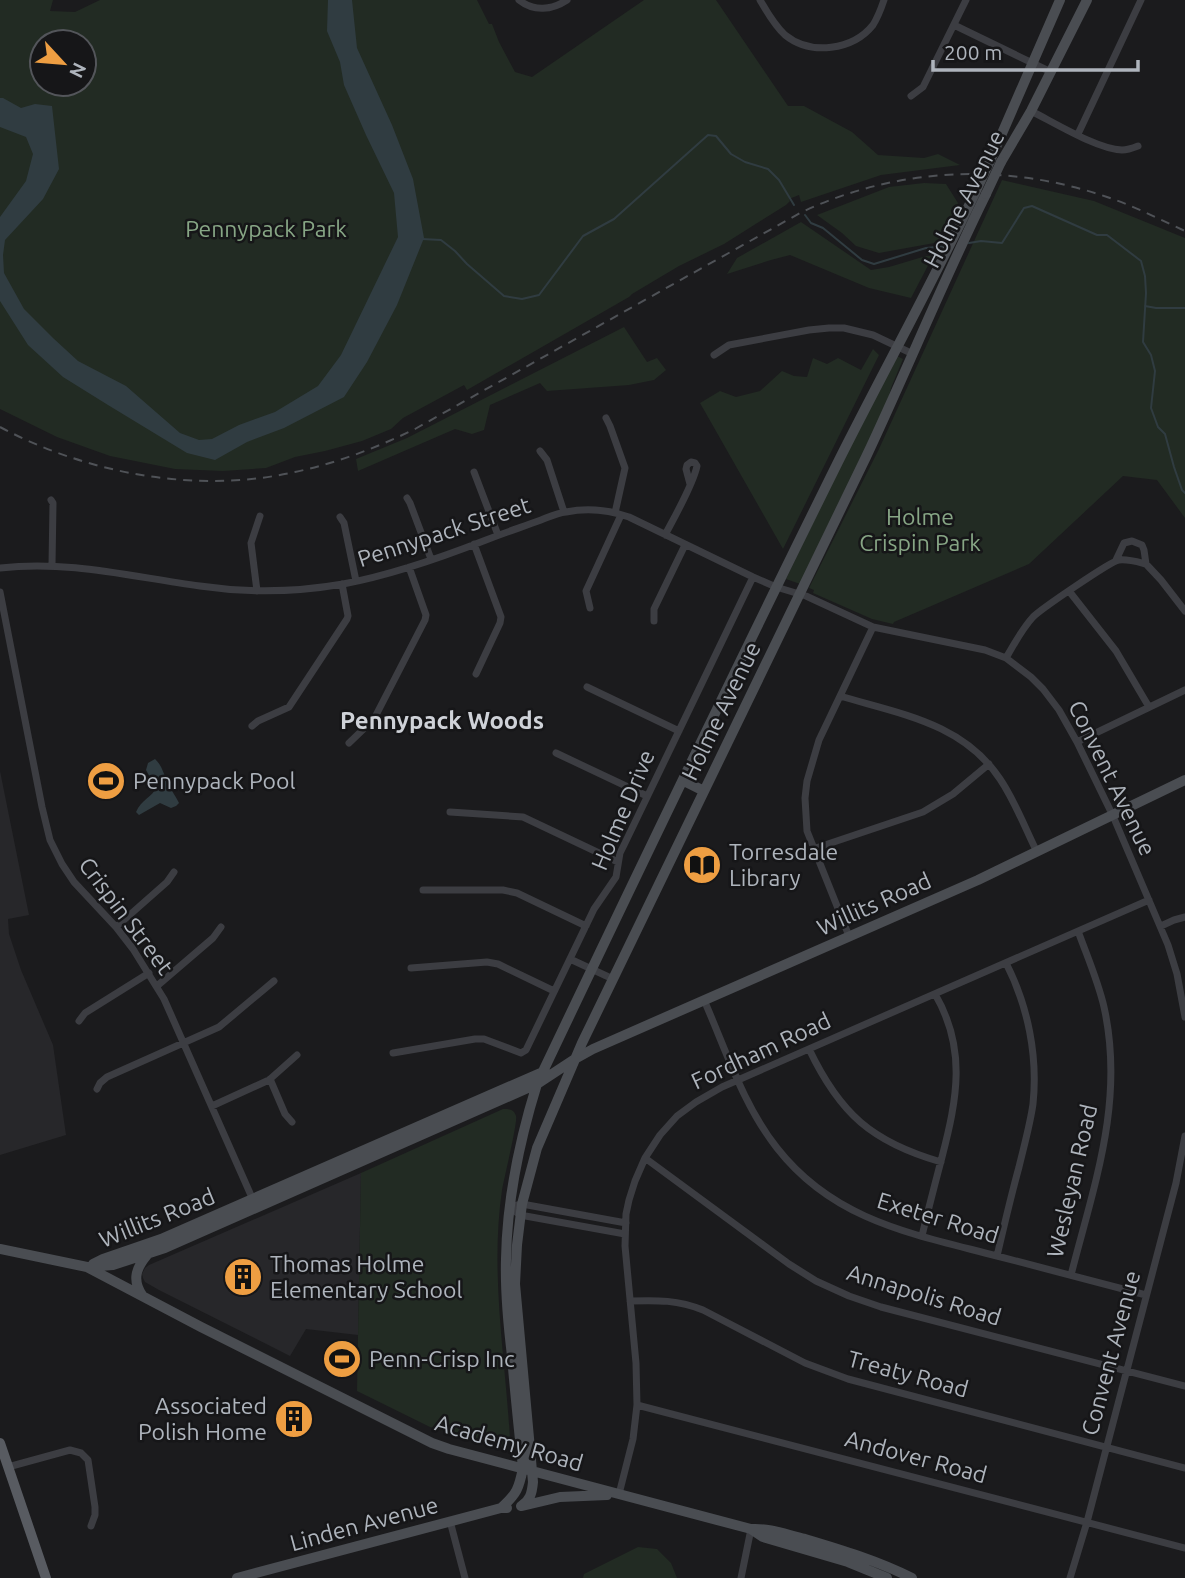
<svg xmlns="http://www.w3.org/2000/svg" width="1185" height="1578" viewBox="0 0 1185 1578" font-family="Ubuntu,sans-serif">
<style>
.built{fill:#27272a}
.green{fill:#222b23;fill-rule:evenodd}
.water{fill:#303c41}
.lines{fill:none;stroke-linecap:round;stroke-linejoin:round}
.stream{stroke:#303c41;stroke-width:2}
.street{stroke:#3c3d42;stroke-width:7}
.secondary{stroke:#4a4d52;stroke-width:10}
.primary{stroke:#585b61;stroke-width:10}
.rail{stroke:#4f5257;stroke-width:2;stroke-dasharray:9 7;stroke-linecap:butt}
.secondary-bridge{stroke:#4a4d52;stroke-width:10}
.labels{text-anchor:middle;stroke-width:5;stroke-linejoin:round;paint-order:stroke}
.street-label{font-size:23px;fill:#aeb4bc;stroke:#161618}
.park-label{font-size:23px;fill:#87a685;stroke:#161618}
.poi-label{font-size:23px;fill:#aeb4bc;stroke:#161618;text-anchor:start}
.neighbourhood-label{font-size:24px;font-weight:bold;fill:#cfd2d8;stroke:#161618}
</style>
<rect width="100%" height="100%" fill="#1b1b1d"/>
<!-- built -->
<path class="built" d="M0,771L29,915L8,919L9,934L21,970L53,1045L66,1135L0,1155Z
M361,1173L358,1335L306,1329L290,1356L159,1290L145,1282L143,1278L142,1274L145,1268L149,1265Z"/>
<!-- green -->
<path class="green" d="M0,0H53L50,11L75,12L100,0H477L489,24H492L499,42L515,72L532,77L644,0H716L788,106H804L852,132L878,155L924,158L938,154L960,165L881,175L801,202L799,195L789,199L790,201L786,205L724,244L679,266L632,294L629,297L467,390L464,385L403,418L391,429L362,441L325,451L295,457L266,468L223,471L175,469L110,456L57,437L0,409ZM42,42H84V84H42Z
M1002,180L1094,201L1185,238V518L1157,480L1123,476L1029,564L894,622L893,624L872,619L813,593L814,590L809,588L879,449Z
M924,183L946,184L958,203L940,242L879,253L856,246L842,233L817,215L889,187Z
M801,222L871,270L889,267L926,256H933L911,298L869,288L790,255L771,260L727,274L737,258Z
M624,327L647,362L657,358L666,370L654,380L629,385L547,391L540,383L490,405L484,430L472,434L455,429L358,471L356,459L407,438Z
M873,349L879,355L783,549L700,403L720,391L736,397L760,391L782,371L794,376L807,377L813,358L827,364L838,358L861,370Z
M897,356L903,359L891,388L886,408L800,584L786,579L866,412Z
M503,1109C509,1109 514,1109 516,1116C518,1121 504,1179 502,1190C490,1273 505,1355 510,1438L507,1444L500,1447L430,1427L357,1391L361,1173Z
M638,1547L657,1549L671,1563L677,1578H583L584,1574Z"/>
<!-- water -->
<path class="water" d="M328,0H352L357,48L392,125L413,179L424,238L397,305L367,362L344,397L284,428L247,442L215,460L187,453L108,405L63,377L28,345L0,301V217L26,181L33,154L26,137L0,127V98H3L21,108L35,104L52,106L59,169L43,199L5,240L3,255L4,273L24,309L53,338L78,361L126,386L180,433L199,440L212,439L239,425L275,412L318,386L341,355L398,237L394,193L366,135L344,85L340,62L327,31Z
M155,759C163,766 164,777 170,787C173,793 176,797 179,803L176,806L171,808L160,803L139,815L136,812C141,800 153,796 156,788L146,770L148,763Z
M104,767L118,774L106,794L96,789Z"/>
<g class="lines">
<!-- stream -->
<path class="stream" d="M805,215L811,223L823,228L862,260L874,264L926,248L946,246
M422,239L441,240L455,251L467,264L504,296L522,299L539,295L583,236L614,219L708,135L716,136L731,154L745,162L768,169L779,180L794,205
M969,243L981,241L1002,243L1024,208L1032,206L1097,235H1107L1141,261L1145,276L1146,293L1143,342L1151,355L1155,371L1151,408L1158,427L1165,434L1174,467L1182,490L1185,493
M1145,306L1156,308H1185"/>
<!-- street -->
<path class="street" d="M519,0C534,12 552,10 567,0
M760,0C767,12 774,25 785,35C811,56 853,50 873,25C878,17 881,9 884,0
M954,25L1051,72
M911,96L923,87L966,0
M1031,111C1055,123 1097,149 1122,150C1128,150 1133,148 1138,146
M1078,134L1141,0
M714,355L729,345L809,330L829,328H844L873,335L913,354
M606,418L610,426L625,468L615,513
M540,451L547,460L564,512
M474,472L498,535
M407,498L410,503L431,559
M51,500L53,503L52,565
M340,517L344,523L356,581
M665,535C675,516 693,485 697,466L695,463L691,462L687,465L686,469L690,484
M474,544L501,617L500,623L476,674
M1116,560L1124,543L1132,541L1142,545L1144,550L1146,564L1161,580L1185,611
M0,568C69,560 132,577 200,586C247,593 297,592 343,584C392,575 440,558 486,540C504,533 522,527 541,520C549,517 557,513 566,512C586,508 609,510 629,517L753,577L776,587L806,596L873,627L985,650L1006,658L1031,677L1043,689L1059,710L1077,742L1113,816L1168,945L1177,974L1185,1017
M257,591L251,543L260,516
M1069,591L1116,651L1149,707
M0,592L42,807L50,840L62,864L74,882L116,927L133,949L164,999L254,1202
M590,608L586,591L621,515
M654,621V609L685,545
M1006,658C1014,644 1022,629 1033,617C1041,609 1111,561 1119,560C1128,559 1138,562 1146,564
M587,687L679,731
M840,696C900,714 963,723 1000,779C1015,801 1025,828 1037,852
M252,726L258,721L289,707L347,619L348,616L342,584
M1077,742L1185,690
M349,743L374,719L425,620L426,615L409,567
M556,753L647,796
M450,812L523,817L618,862
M813,849L923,812L953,794L989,764
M423,890H503L517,893L586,926
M1161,926L1174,920L1185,917
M116,927L167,882L174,872
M849,936L807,831L805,798L807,781L819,740L873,627
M570,959L613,979
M411,968L487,962L498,964L554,991
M157,986L213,938L221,927
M704,1000C726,1050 743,1105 777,1148C834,1221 913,1234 997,1256C1047,1269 1097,1282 1146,1295
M79,1021L85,1013L149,973
M809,1049C840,1114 872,1142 941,1162
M393,1053L475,1039H484L521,1053L526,1050L594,909L616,877L620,853L624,845L753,577
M270,1079L285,1114L292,1122
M97,1089L100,1083L107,1077L219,1027L274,981
M212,1106L269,1080L297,1055
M645,1158L789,1264L816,1281L849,1296L881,1307L1185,1386
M509,1207L520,1215L625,1234
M509,1207L522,1204L626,1223
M922,1236C928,1210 935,1184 942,1157C957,1099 967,1049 935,994
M997,1256C1004,1226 1011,1196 1019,1167C1024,1146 1030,1125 1033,1104C1038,1056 1028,1006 1006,963
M1071,1275C1094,1185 1125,1101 1104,1007C1098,981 1087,956 1078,931
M630,1301C658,1300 678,1300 703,1310L805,1363L848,1379L1185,1468
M637,1405L1185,1548
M8,1467L70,1450L81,1453L88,1460L95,1507V1515L91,1526
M619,1494L633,1439L637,1405L636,1363L625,1246L626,1214L629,1200L635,1181L645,1158L660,1135L677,1116L696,1102L722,1087L1149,900
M450,1521L465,1578
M741,1578L751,1529
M1070,1578L1087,1522L1176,1183L1185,1136"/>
<!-- secondary -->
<path class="secondary" d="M990,161L1060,0
M1001,162L1031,111L1087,0
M684,781L704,791
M0,1249L87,1267L201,1327L432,1443L449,1449L751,1529L763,1537L848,1562L887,1578
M93,1264L103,1259L161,1239L545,1071
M87,1267L113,1265L165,1248L537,1084L575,1059L593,1049L978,880L1185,780
M142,1295C132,1280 136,1268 147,1255
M521,1506C530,1501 532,1493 533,1482L515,1284L517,1245L522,1204L537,1148L582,1043L866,457C907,370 943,281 986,194
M522,1506L560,1497L607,1495
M501,1508C517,1494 519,1488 523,1468C519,1431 515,1393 512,1356C508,1323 505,1291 506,1259C507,1199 519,1142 537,1084C636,876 736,668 838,462C883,372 932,284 975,193
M752,1529C770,1528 787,1535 805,1539C842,1550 878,1561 912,1578
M237,1578L501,1508H507"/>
<!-- primary -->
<path class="primary" d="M0,1443L46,1578"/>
<!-- rail -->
<path class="rail" d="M0,427C88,474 197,494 295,472C337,463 376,448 415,429L800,213C896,167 1006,162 1107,197C1134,206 1159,219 1185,231"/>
<!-- secondary-bridge -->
<path class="secondary-bridge" d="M975,193L990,161
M986,194L1001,162"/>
</g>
<!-- icons -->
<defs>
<symbol id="stadium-disc" viewBox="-11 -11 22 22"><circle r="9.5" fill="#ee9e42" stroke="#161618"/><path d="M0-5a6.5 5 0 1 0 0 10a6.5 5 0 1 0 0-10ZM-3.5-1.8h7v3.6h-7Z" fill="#111"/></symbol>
<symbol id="library-disc" viewBox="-11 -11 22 22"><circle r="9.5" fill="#ee9e42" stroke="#161618"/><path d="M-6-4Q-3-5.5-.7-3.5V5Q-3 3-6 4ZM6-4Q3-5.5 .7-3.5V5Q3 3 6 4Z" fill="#111"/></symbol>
<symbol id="building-disc" viewBox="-11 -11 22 22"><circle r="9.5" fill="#ee9e42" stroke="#161618"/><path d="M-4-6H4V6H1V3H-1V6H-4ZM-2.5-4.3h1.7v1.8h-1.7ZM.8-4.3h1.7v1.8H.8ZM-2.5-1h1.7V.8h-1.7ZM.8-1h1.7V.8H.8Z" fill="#111"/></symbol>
</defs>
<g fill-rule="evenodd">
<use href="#stadium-disc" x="84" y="759" width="44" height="44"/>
<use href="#library-disc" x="680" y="843" width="44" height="44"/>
<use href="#building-disc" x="221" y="1255" width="44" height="44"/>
<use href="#stadium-disc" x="320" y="1337" width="44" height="44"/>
<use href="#building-disc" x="272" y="1397" width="44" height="44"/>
</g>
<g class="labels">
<!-- street labels -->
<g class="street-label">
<text transform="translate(964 199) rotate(-63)" y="8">Holme Avenue</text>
<text transform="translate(444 532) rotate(-18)" y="8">Pennypack Street</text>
<text transform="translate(721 711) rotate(-64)" y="8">Holme Avenue</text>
<text transform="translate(1112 778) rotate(64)" y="8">Convent Avenue</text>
<text transform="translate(623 810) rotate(-67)" y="8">Holme Drive</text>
<text transform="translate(874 904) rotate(-24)" y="8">Willits Road</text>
<text transform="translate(126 916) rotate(53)" y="8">Crispin Street</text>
<text transform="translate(761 1051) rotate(-25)" y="8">Fordham Road</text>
<text transform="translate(1072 1181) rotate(-77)" y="8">Wesleyan Road</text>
<text transform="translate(157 1218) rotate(-22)" y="8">Willits Road</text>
<text transform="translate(938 1218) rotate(17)" y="8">Exeter Road</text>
<text transform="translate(924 1295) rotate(17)" y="8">Annapolis Road</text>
<text transform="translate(1111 1353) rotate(-75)" y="8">Convent Avenue</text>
<text transform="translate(908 1374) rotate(15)" y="8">Treaty Road</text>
<text transform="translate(509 1443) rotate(16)" y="8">Academy Road</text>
<text transform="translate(916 1457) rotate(15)" y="8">Andover Road</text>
<text transform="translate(364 1524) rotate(-15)" y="8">Linden Avenue</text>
</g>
<!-- park labels -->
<g class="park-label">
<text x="266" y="237">Pennypack Park</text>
<text x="920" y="525">Holme<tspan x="920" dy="26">Crispin Park</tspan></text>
</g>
<!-- poi labels -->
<g class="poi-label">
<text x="133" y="789">Pennypack Pool</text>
<text x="729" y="860">Torresdale<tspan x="729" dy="26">Library</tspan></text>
<text x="270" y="1272">Thomas Holme<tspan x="270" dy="26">Elementary School</tspan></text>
<text x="369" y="1367">Penn-Crisp Inc</text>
<text x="267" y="1414" text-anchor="end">Associated<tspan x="267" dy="26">Polish Home</tspan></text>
</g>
<!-- neighbourhood labels -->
<g class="neighbourhood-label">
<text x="442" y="729">Pennypack Woods</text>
</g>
</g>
<!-- north arrow -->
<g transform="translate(63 63) rotate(116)"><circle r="33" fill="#161618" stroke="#53555a" stroke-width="2"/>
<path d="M0-5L12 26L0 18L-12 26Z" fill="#ee9e42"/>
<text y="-10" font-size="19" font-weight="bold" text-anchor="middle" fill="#aeb4bc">N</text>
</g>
<!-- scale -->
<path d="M933 60v10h205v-10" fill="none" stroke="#aeb4bc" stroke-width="3.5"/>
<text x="944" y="60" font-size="21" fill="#aeb4bc" stroke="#161618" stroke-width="5" paint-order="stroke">200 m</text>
</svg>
